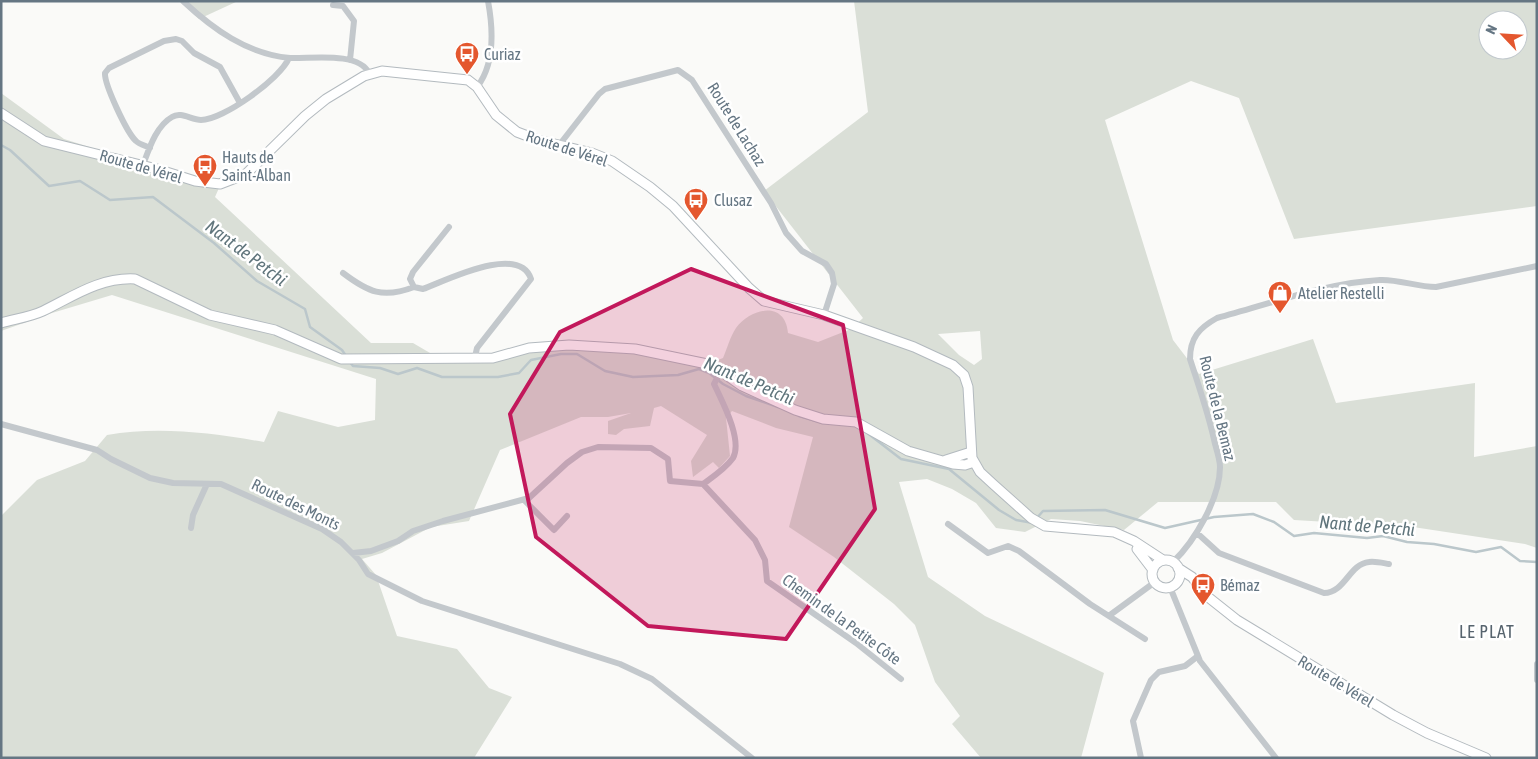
<svg xmlns="http://www.w3.org/2000/svg" width="1538" height="759" viewBox="0 0 1538 759" font-family="'Asap Condensed',sans-serif">
<style>
.green{fill:#dadfd7;fill-rule:evenodd}
.lines{fill:none;stroke-linecap:round;stroke-linejoin:round}
.stream{stroke:#bbc7cb;stroke-width:2.5}
.secondary-casing{stroke:#b3babf;stroke-width:11}
.street{stroke:#c3c8cc;stroke-width:6}
.secondary{stroke:#fff;stroke-width:9}
.marked{fill:#c2185b;fill-opacity:0.2;stroke:#c2185b;stroke-width:4;stroke-linejoin:round}
.labels{text-anchor:middle;stroke-width:5;stroke-linejoin:round;paint-order:stroke}
.poi-label{font-size:16px;fill:#657683;stroke:#fff;text-anchor:start}
.street-label{font-size:16px;fill:#657683;stroke:#fff}
.water-label{font-size:18px;font-style:italic;fill:#60757c;stroke:#fff}
.neighbourhood-label{font-size:18px;letter-spacing:1px;fill:#57646e;stroke:#fff}
</style>
<rect width="100%" height="100%" fill="#fafaf8"/>
<!-- green -->
<path class="green" d="M180,1H238L199,19Z
M854,1H1537V206L1294,239L1239,98L1191,81L1105,120L1173,340L1199,374L1313,339L1336,403L1475,383L1474,457L1537,446V548L1525,544L1413,527L1294,520L1276,502H1158L1124,530L1080,521L1051,519L1025,532L996,528L976,503L952,489L927,479L899,482L928,577L985,616L1104,673L1081,758H981L952,724L960,716L935,682L915,625L894,604L834,557L789,527L813,437L776,428L732,411L726,418L730,456L719,468L713,462L693,477L691,461L707,435L661,406L654,408L650,426L624,429L616,435L608,434V421L631,413L608,417H581L500,450L469,521L431,527L382,553L362,559L376,575L397,636L457,649L489,688L512,697L474,758H1V516L37,480L85,461L107,435C159,426 212,433 264,442L278,411L338,427L375,420L376,379L112,295L52,313L1,331V93L64,139L219,188L215,197L371,343H413L442,360L510,357L557,348L659,356L703,366L723,358C727,349 730,337 736,328C751,308 785,300 788,333L818,342L851,329L863,318L764,191L868,112ZM1488,20H1518V50H1488ZM980,331L982,359L974,365L959,355L938,334Z"/>
<g class="lines">
<!-- stream -->
<path class="stream" d="M1,145L10,150L49,186L80,181L110,200L153,197L214,243L257,281L305,309L310,327L342,350L346,356
M349,361L353,366L380,368L398,374L417,368L442,377H498L519,373L531,360L561,354H577L605,371L633,377L678,375L699,369L709,373L723,384L746,396L778,407
M799,416L823,423
M866,432L901,459L949,469L999,510L1016,520L1033,523
M1036,519L1043,511L1105,510L1165,528L1214,517L1253,514L1274,522L1294,536L1314,533L1367,538L1383,536L1407,542L1434,544L1476,552L1501,547L1520,561L1537,562"/>
<defs>
<path id="secondary" d="M1,113L44,141L157,169L195,181L220,184L246,174L305,116L326,99L364,76L382,71L468,80L477,87L496,115L517,132L538,140L592,153L612,161L650,187L673,206L749,288L764,301L824,315L914,347L953,365L964,375L968,387L972,458L980,472L993,484L1031,518L1045,526L1114,532L1134,541L1163,560
M1,323C15,319 30,317 43,311C72,297 100,277 135,279L210,315L275,330L341,359L493,358L529,348L569,345L635,349L712,365L742,386L795,410L823,419L856,422L908,451L953,464L965,465L974,462
M946,460L971,452
M1137,549L1153,570
M1152 574a14 14 0 1 1 28 0a14 14 0 1 1-28 0Z
M1178,568L1192,577L1208,597L1237,620L1393,715L1427,733L1486,758"/>
</defs>
<!-- secondary casing -->
<use href="#secondary" class="secondary-casing"/>
<!-- street -->
<path class="street" d="M183,1C213,29 247,54 290,58C310,59 358,51 369,73
M333,5L343,6L354,21L350,60
M477,87C495,64 493,28 488,1
M560,144L599,94L605,89L678,70L692,80L771,203L786,233L802,251L826,264L832,273L834,284L824,315
M150,148C146,146 139,144 136,141C127,133 104,84 105,73L109,68L164,41L176,39L182,41L194,53L220,67L240,103
M143,165C149,149 156,126 172,117C181,111 191,120 201,120C223,120 280,79 289,58
M449,227L413,272L410,279L414,287L423,289C445,281 519,243 531,279L477,348L475,357
M343,273C368,292 383,299 414,287
M1,424L97,450L111,459L150,478L173,483L221,484L322,529L341,542L359,560L368,574L422,601L620,664L652,679L752,758
M703,484L755,540L765,560L767,581L856,643L901,679
M524,500L554,530L567,516
M948,524L988,553L1008,546L1019,551L1090,604L1145,639
M191,528L193,515L207,484
M1197,533L1219,553L1324,593C1345,593 1349,564 1369,562C1375,561 1383,563 1389,564
M353,553L371,551L398,541L413,531L443,521L529,498L567,463L582,452L598,447L651,448L668,459L670,481L703,484C714,476 725,469 733,458C743,440 722,401 714,384L721,371
M1173,562C1195,541 1220,498 1220,467C1220,460 1217,451 1215,444C1209,415 1199,387 1190,359C1190,338 1199,328 1217,318C1270,304 1325,283 1380,280C1398,279 1417,287 1436,287L1537,266
M1170,587L1200,661L1276,758
M1110,615L1155,582
M1537,664V680
M1141,758L1133,721L1151,680L1159,672L1185,666L1198,656"/>
<!-- secondary -->
<use href="#secondary" class="secondary"/>
</g>
<!-- marked area -->
<path class="marked" d="M691,269L843,325L875,509L786,639L648,626L536,537L510,414L560,332Z"/>
<!-- icons -->
<defs>
<symbol id="bus-pin" viewBox="-11 -11 22 30"><path d="M0 17L-7.5 6A9.5 9.5 0 1 1 7.5 6Z" fill="#e4572e" stroke="#fff"/><path d="M-5-6H5V4H4V6H2V4H-2V6H-4V4H-5ZM-3.5-4V0h7V-4ZM-3.5 1.2v1.5H-2V1.2ZM2 1.2v1.5H3.5V1.2Z" fill="#fff"/></symbol>
<symbol id="shop-pin" viewBox="-11 -11 22 30"><path d="M0 17L-7.5 6A9.5 9.5 0 1 1 7.5 6Z" fill="#e4572e" stroke="#fff"/><path d="M-5-2.5h2.3a2.7 3.5 0 0 1 5.4 0H5L5.5 6h-11ZM-1.5-2.5h3a1.5 2.3 0 0 0-3 0Z" fill="#fff"/></symbol>
</defs>
<g fill-rule="evenodd">
<use href="#bus-pin" x="453" y="40" width="28" height="38"/>
<use href="#bus-pin" x="191" y="152" width="28" height="38"/>
<use href="#bus-pin" x="682" y="186" width="28" height="38"/>
<use href="#shop-pin" x="1266" y="279" width="28" height="38"/>
<use href="#bus-pin" x="1189" y="571" width="28" height="38"/>
</g>
<g class="labels">
<!-- poi labels -->
<g class="poi-label">
<text x="484" y="60">Curiaz</text>
<text x="222" y="163">Hauts de<tspan x="222" dy="18">Saint-Alban</tspan></text>
<text x="714" y="206">Clusaz</text>
<text x="1298" y="299">Atelier Restelli</text>
<text x="1220" y="591">Bémaz</text>
</g>
<!-- street labels -->
<g class="street-label">
<text transform="translate(737 124) rotate(58)" y="6">Route de Lachaz</text>
<text transform="translate(567 148) rotate(18)" y="6">Route de Vérel</text>
<text transform="translate(141 166) rotate(16)" y="6">Route de Vérel</text>
<text transform="translate(1218 408) rotate(76)" y="6">Route de la Bemaz</text>
<text transform="translate(296 504) rotate(26)" y="6">Route des Monts</text>
<text transform="translate(842 619) rotate(36)" y="6">Chemin de la Petite Côte</text>
<text transform="translate(1336 681) rotate(31)" y="6">Route de Vérel</text>
</g>
<!-- water labels -->
<g class="water-label">
<text transform="translate(246 253) rotate(37)" y="6">Nant de Petchi</text>
<text transform="translate(749 381) rotate(23)" y="6">Nant de Petchi</text>
<text transform="translate(1367 526) rotate(5)" y="6">Nant de Petchi</text>
</g>
<!-- neighbourhood labels -->
<g class="neighbourhood-label">
<text x="1487" y="638">LE PLAT</text>
</g>
</g>
<!-- border -->
<rect width="1538" height="759" fill="none" stroke="#657683" stroke-width="5"/>
<!-- north arrow -->
<g transform="translate(1503 35) rotate(295)"><circle r="24" fill="#ffffff" stroke="#c1c8cd"/>
<path d="M0-4L9 19L0 12L-9 19Z" fill="#e4572e"/>
<text y="-8" font-size="14" font-weight="bold" text-anchor="middle" fill="#657683">N</text>
</g>
</svg>
